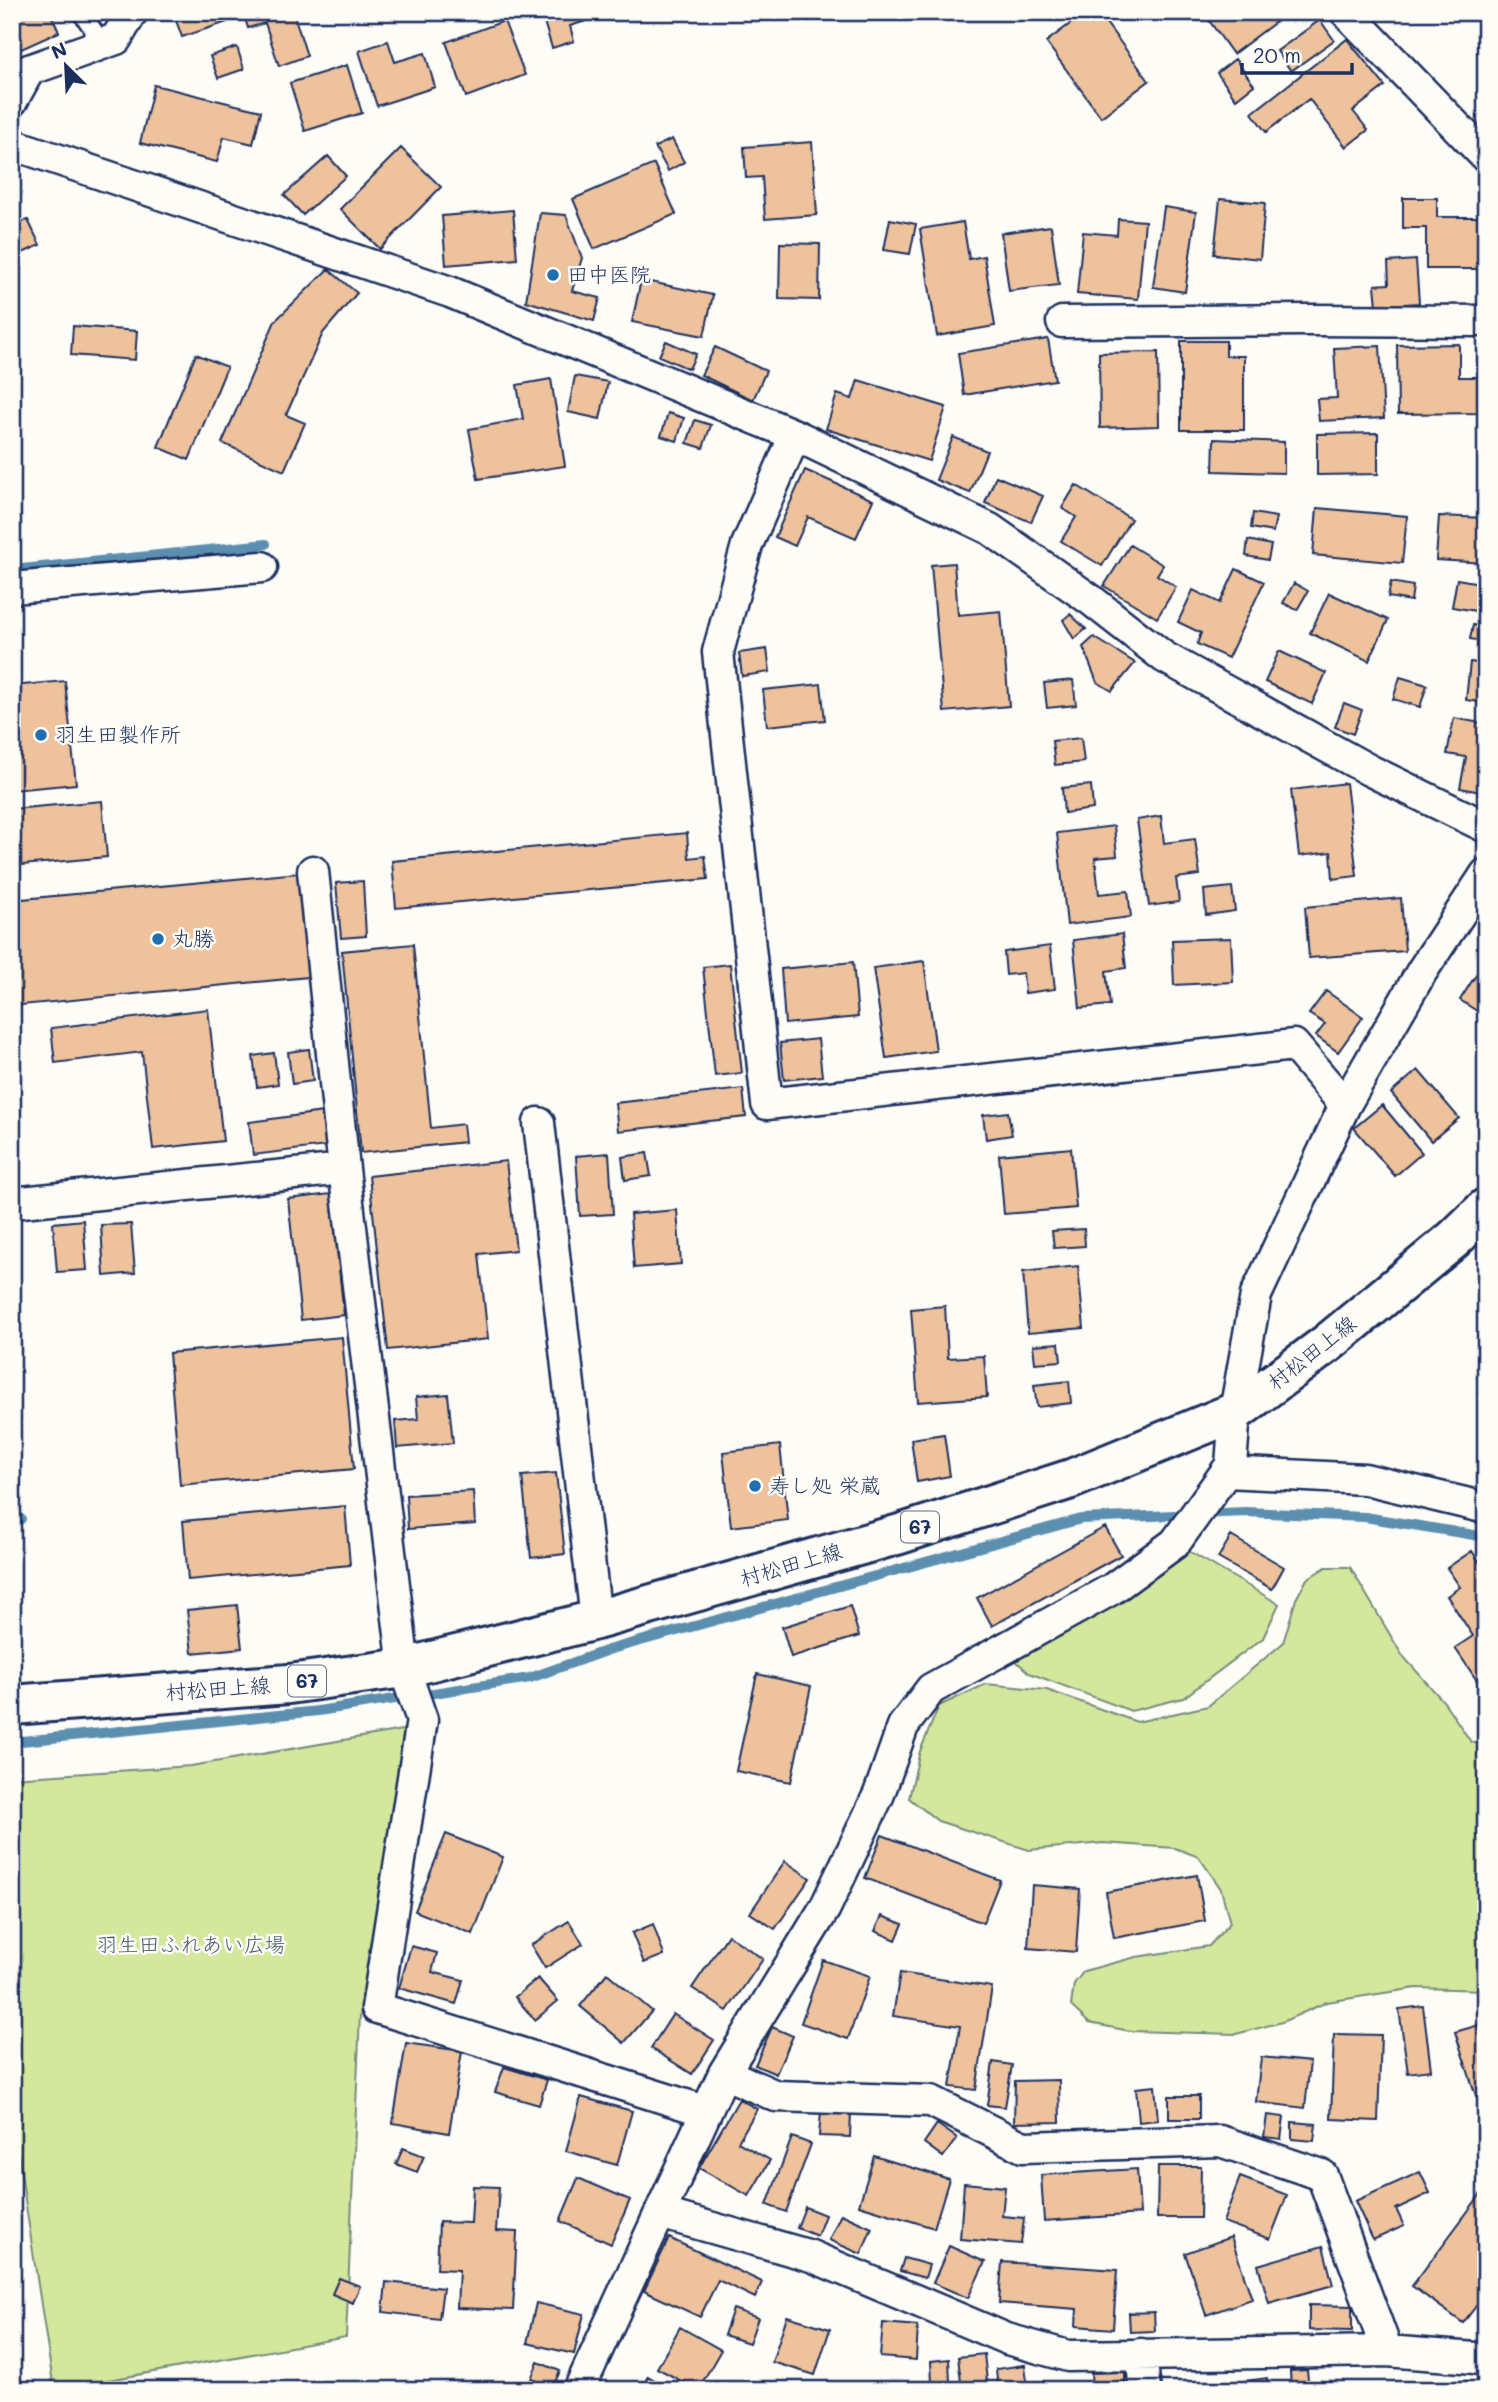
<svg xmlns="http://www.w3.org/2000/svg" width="1498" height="2402" viewBox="0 0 1498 2402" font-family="Mali,'Klee One',sans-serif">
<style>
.green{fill:#d3e89c;stroke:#778c7d;stroke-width:2}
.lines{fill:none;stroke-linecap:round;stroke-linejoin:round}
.stream{stroke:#5b8eb0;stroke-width:10}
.building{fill:#edc29c;stroke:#1b2f5e;stroke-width:2}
.lane-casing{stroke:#1b2f5e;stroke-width:21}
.street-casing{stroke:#1b2f5e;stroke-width:35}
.primary-casing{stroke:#1b2f5e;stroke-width:44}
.lane{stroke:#fdfcf7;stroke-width:16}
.street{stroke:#fdfcf7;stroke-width:30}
.primary{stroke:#fdfcf7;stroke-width:38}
.poi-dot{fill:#1f6fb2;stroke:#fdfcf7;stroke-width:2.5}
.labels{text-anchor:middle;stroke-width:5;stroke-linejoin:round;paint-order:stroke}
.shield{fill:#fdfcf7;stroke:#5f6c8c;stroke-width:2}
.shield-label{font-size:19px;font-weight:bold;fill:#1b2f5e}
.poi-label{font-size:21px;fill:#1b2f5e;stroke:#fdfcf7;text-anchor:start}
.street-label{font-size:21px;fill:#1b2f5e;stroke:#fdfcf7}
.park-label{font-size:21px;fill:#495d6e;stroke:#fdfcf7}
</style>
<rect width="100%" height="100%" fill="#fdfcf7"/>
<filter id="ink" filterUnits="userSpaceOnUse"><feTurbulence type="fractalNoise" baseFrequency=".0143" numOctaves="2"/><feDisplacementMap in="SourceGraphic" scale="14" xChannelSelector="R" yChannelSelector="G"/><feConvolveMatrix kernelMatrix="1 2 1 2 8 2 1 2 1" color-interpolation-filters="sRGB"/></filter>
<g filter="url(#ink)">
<!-- green -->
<path class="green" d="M1175,1543L1279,1604L1263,1638L1183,1698L1131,1711L1029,1673L1003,1649Z
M1326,1567H1350L1402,1655L1444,1702L1471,1742L1486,1746V1990L1416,1988L1327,2002L1282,2022L1236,2034L1130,2031L1089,2023L1071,2006L1074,1984L1084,1971L1136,1957L1209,1946L1230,1923L1221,1889L1199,1857L1175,1848L1103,1843L1029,1850L938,1821L909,1798L920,1751L939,1706L986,1684L1047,1690L1137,1722L1208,1706L1283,1643L1296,1599L1307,1579Z
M408,1729L360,2015L346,2337L54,2390L12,2114V1778L191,1766Z"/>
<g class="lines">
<!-- stream -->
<path class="stream" d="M12,570L266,544
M12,1520L21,1519
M12,1742L318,1711L530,1678L608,1650L1081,1519L1245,1512L1365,1517L1486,1537"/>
</g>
<!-- building -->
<path class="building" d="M12,12H50L59,32L17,51L12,41Z
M173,12H224L227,22L182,37Z
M243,12H293L307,56L279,66L265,23L248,28Z
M541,12H608L609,14L570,26L574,41L552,48Z
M622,12H644L625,19Z
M1086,12H1098L1149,81L1101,117L1046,42Z
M1203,12H1277L1281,18L1233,54Z
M1320,20L1334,40L1291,71L1277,51Z
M504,21L525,75L466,97L446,42Z
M1347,39L1385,86L1353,111L1368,130L1346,147L1309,99L1266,132L1252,113Z
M388,41L395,62L425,53L435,87L377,106L359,51Z
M237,47L244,69L218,78L210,56Z
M1235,59L1254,85L1236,99L1217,73Z
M347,65L362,113L305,131L290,83Z
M154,85L261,111L253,144L224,137L217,162L140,143Z
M672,139L684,162L668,171L655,147Z
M812,142L817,215L765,219L762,177L746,178L744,147Z
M401,148L441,187L380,249L340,209Z
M328,156L346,176L303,215L284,195Z
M654,164L676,214L594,249L573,199Z
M1403,198H1437V217H1481V269H1426V228H1403Z
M1220,199L1265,203L1260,259L1214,254Z
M1164,207L1196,212L1185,292L1153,287Z
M513,210L517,259L446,265L442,216Z
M540,213L566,215L582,258L572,291L600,298L594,321L526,301Z
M890,219L916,224L910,254L884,250Z
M1118,219L1145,221L1138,299L1077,294L1083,232L1117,235Z
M28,220L40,245L12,258V225Z
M963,222L969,259L984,256L995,326L937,336L920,229Z
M1051,226L1059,285L1009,291L1001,233Z
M780,243L820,244L819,300L779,299Z
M1416,260L1419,303L1377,306L1375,285L1389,284L1388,262Z
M328,269L357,293L323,333L286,415L305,423L284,471L222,443L275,321Z
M641,280L713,295L704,336L632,322Z
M73,326L137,331L135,360L71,355Z
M1048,339L1055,380L964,395L958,353Z
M666,341L696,354L689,369L659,356Z
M1181,341H1226V356H1244V430H1181Z
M1459,344V377H1479V349H1486V413L1398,414L1397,345Z
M1380,346L1384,418L1319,421L1317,399L1337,398L1334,348Z
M715,347L766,371L753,400L701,375Z
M1158,352L1159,426L1100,428L1099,353Z
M196,354L227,367L189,460L158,447Z
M575,376L608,382L600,419L568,412Z
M551,379L565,466L478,479L469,429L523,419L517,385Z
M858,380L946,407L929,461L826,429L837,394L852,399Z
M668,413L684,418L677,441L661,436Z
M695,420L711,425L703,448L687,443Z
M1378,433V474L1317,475V434Z
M953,437L987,451L970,493L936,480Z
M1214,439L1284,442V473L1213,471Z
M805,470L873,500L856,538L808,517L795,546L775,537Z
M996,476L1043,496L1031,522L985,503Z
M1076,485L1131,519L1102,566L1061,541L1076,517L1062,508Z
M1317,508L1407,516L1402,563L1313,555Z
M1253,513L1276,517L1273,532L1251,528Z
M1439,516L1486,518V563L1436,560Z
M1248,540L1271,545L1268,560L1246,556Z
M1130,545L1163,565L1157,575L1176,587L1157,618L1104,586Z
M954,563L958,615L1001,611L1009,706L944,712L931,565Z
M1236,569L1264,582L1228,658L1197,644L1201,633L1178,622L1193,590L1220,603Z
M1457,579L1486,584L1482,612L1452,607Z
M1391,582L1413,586L1411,601L1388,597Z
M1294,583L1308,591L1297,610L1283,603Z
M1329,593L1388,620L1369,661L1310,633Z
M1070,614L1086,629L1074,639L1063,620Z
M1473,625L1486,627V642L1470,639Z
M1094,637L1135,663L1112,691L1097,682L1083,647Z
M767,649L770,672L742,676L739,653Z
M1279,651L1326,673L1312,704L1265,682Z
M1470,662L1486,664V703L1466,700Z
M1400,677L1427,685L1420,707L1393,699Z
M1073,680L1076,705L1047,708L1044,683Z
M65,681L76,784L12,790V686Z
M821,684L825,720L767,726L763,690Z
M1344,703L1362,710L1353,734L1335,727Z
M1454,718L1486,724V793L1460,788L1466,757L1447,754Z
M1081,738L1084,762L1055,765L1052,741Z
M1346,783L1357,876L1333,879L1331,852L1299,856L1291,790Z
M1091,785L1093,809L1064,813L1062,788Z
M102,801L107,857L12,866V809Z
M1161,816L1164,843L1195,839L1200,875L1176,878L1179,902L1149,906L1137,820Z
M1114,826L1117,856L1095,858L1099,894L1128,891L1131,917L1067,925L1057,833Z
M687,833L689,858L705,856L708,879L396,908L392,861Z
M298,873L308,977L12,1006V900Z
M363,881L366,936L341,938L336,883Z
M1232,887L1235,911L1206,915L1204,890Z
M1401,898L1405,951L1309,958L1305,907Z
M1122,934L1126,968L1106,971L1110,1005L1080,1008L1073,940Z
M1231,938L1233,982L1174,985L1172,940Z
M413,944L431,1128L463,1124L465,1142L361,1153L342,951Z
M1050,946L1055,989L1025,993L1023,973L1006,975L1004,952Z
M1486,959V1017L1460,1000Z
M924,961L936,1051L886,1058L873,968Z
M853,962L858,1017L785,1024L781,969Z
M730,964L742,1073L715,1076L703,967Z
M1326,991L1363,1017L1338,1052L1316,1036L1325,1024L1309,1014Z
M208,1009L223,1141L153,1149L142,1052L55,1063L51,1028Z
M818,1039L822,1076L784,1080L780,1043Z
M309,1049L313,1081L292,1084L288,1052Z
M274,1053L278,1084L257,1087L253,1056Z
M1418,1070L1459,1118L1431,1141L1391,1093Z
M743,1089L746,1117L618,1131L615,1103Z
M1382,1105L1422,1153L1395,1176L1354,1128Z
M323,1112L327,1146L253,1155L249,1122Z
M1008,1112L1012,1135L986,1139L983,1115Z
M1071,1148L1076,1208L1004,1214L999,1155Z
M609,1153L613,1214L580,1216L576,1156Z
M647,1153L651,1176L625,1180L622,1157Z
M506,1161L516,1250L479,1254L488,1339L388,1350L369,1176Z
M331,1194L344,1315L301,1320L288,1199Z
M677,1210L681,1264L634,1268L630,1214Z
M83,1220L87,1270L57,1272L53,1223Z
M131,1224L135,1273L104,1276L101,1225Z
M1084,1229L1085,1246L1054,1248L1052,1231Z
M1078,1266L1084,1328L1028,1333L1023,1272Z
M945,1306L948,1358L984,1356L987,1397L918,1402L911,1309Z
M342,1337L354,1469L180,1485L169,1353Z
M1059,1343L1061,1361L1035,1363L1033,1345Z
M1069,1381L1071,1403L1037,1407L1034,1385Z
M448,1394L453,1443L397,1448L395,1421L418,1419L416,1397Z
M944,1434L950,1476L917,1482L911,1439Z
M780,1445L788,1520L731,1527L723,1452Z
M556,1473L565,1554L531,1558L522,1476Z
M473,1491L475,1524L408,1529L406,1495Z
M345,1506L350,1565L188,1580L183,1521Z
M1105,1527L1121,1555L992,1626L977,1598Z
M1231,1536L1284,1567L1272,1589L1218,1558Z
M1472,1551L1486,1572V1694L1455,1648L1473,1636L1447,1596L1460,1587L1447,1568Z
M237,1605L242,1648L192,1653L187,1610Z
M850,1606L859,1636L791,1657L782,1627Z
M757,1674L811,1686L791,1782L736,1771Z
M446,1834L503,1857L473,1934L415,1911Z
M882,1835L1000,1880L983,1923L865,1878Z
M785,1861L810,1878L775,1929L750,1913Z
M1197,1875L1205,1921L1114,1938L1106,1892Z
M1032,1885L1080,1889L1076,1952L1028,1948Z
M882,1916L903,1924L896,1940L875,1931Z
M569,1921L583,1944L545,1968L531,1945Z
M653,1924L664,1955L644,1963L632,1933Z
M728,1935L763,1959L727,2011L692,1988Z
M411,1946L437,1953L432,1972L463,1980L456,2004L399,1988Z
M823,1960L870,1976L848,2039L801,2023Z
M607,1973L652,2011L624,2043L580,2006Z
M900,1973L992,1987L976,2090L950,2087L960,2026L893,2016Z
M538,1978L558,2001L535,2020L515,1997Z
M1423,2006L1431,2070L1408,2073L1399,2009Z
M673,2014L714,2040L692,2074L651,2048Z
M1486,2023V2093L1476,2096L1455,2032Z
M772,2027L793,2036L776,2074L755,2065Z
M1334,2034L1381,2035L1378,2121L1331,2119Z
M406,2043L462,2051L449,2133L393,2123Z
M1261,2057L1310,2062L1305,2108L1256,2102Z
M993,2062L1012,2065L1005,2107L987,2105Z
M504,2067L547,2080L539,2105L495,2092Z
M1059,2080L1060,2122L1014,2123L1015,2081Z
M1155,2086L1158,2120L1139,2122L1136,2088Z
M1169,2096H1199V2119H1169Z
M581,2097L632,2111L617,2165L566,2151Z
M739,2099L757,2109L738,2142L770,2160L749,2196L699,2168Z
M821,2111L851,2112L850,2137L819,2136Z
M1267,2115L1284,2117L1281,2139L1264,2137Z
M1292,2122L1316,2124L1314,2141L1292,2139Z
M937,2124L957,2138L943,2157L924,2143Z
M792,2137L811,2144L786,2212L767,2205Z
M403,2148L424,2156L417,2172L396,2164Z
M874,2156L949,2179L934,2228L859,2205Z
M1158,2166H1201L1200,2218H1157Z
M1137,2169L1140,2214L1044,2221L1041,2175Z
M1420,2172L1430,2193L1396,2209L1404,2226L1373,2240L1355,2201Z
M1240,2177L1287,2195L1270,2239L1223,2222Z
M578,2178L630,2200L611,2244L560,2221Z
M964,2183L1005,2187L1002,2216L1024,2218L1021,2244L960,2239Z
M473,2186L499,2187L496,2231L517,2232L513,2310L457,2308L459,2270L437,2269L439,2222L471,2223Z
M1486,2187V2293L1463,2323L1412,2286Z
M805,2207L825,2215L817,2236L797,2228Z
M841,2214L872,2228L861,2254L829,2240Z
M1231,2237L1252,2299L1206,2315L1185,2253Z
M669,2238L762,2282L755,2298L718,2280L700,2317L644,2291Z
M949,2246L985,2262L968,2298L933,2283Z
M1323,2246L1333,2285L1269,2303L1258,2265Z
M904,2258L929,2265L925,2278L900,2271Z
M1002,2262L1117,2270L1113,2329L1076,2326L1077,2309L999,2303Z
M339,2278L360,2286L353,2303L332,2294Z
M386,2282L443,2288L439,2319L383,2312Z
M536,2303L584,2314L574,2354L527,2343Z
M1309,2305L1352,2306V2331L1309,2330Z
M733,2309L758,2318L749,2343L724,2335Z
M1154,2312L1155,2331L1130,2332L1129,2313Z
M787,2316L830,2329L815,2375L772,2362Z
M883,2323L918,2326L916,2360L880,2357Z
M680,2327L721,2350L698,2390L657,2368Z
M12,2353L18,2376L12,2377Z
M984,2354L988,2390H962L958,2357Z
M949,2359L950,2382L932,2383L931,2361Z
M538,2362L560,2371L553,2387L531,2379Z
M1025,2365L1028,2390H998L996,2369Z
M1307,2370L1309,2390H1291L1290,2371Z
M1125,2372V2390H1092L1091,2373Z
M648,2376L671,2390H641Z
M1267,2378L1269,2390H1246L1245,2381Z
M1468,2381V2390H1413L1412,2383Z"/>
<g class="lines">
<defs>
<path id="lane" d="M81,12L103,44"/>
<path id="street" d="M1346,12L1486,157
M12,101L29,70L116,39L132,12
M12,144L450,292L795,435L990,529L1091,600L1164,657L1369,770L1486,827
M1062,322L1308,320L1486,321
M795,435L747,545L718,652L767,1104L1294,1045L1345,1105
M12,588L262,567
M313,871L344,1169L404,1668L422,1720L377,2008L705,2111
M539,1123L596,1620
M12,1203L344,1169
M1226,1472L1365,1479L1486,1508
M724,2073L776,2096L931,2101L1023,2147L1220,2141L1322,2175L1387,2351
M660,2213L811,2256L1007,2339L1068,2356L1387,2351L1475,2358L1486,2361
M1141,2354L1145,2390
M579,2390L724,2073L825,1908L879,1794L903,1726L931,1689L1112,1589L1175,1543L1231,1465L1235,1412L1256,1295L1345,1105L1422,971L1486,874"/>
<path id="primary" d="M12,1705L289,1684L404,1668L596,1620L900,1534L1071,1479L1235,1412L1328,1343L1454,1239L1486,1208"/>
</defs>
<!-- lane casing -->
<use href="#lane" class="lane-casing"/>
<!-- street casing -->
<use href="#street" class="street-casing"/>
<!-- primary casing -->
<use href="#primary" class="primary-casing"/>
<!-- lane -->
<use href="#lane" class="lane"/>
<!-- street -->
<use href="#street" class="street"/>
<!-- primary -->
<use href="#primary" class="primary"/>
</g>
</g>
<!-- markers -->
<g class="poi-dot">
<circle cx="553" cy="275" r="7"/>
<circle cx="41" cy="735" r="7"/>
<circle cx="158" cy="939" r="7"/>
<circle cx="755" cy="1486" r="7"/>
</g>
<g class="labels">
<!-- shield labels -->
<g class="shield">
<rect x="901" y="1511.5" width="38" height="31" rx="5"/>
<rect x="288" y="1665.5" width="38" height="31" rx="5"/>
</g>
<g class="shield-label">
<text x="920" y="1534">67</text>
<text x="307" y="1688">67</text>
</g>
<!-- poi labels -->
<g class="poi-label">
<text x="567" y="282">田中医院</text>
<text x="55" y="742">羽生田製作所</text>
<text x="172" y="946">丸勝</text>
<text x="769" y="1493">寿し処 栄蔵</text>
</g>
<!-- street labels -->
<g class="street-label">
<text transform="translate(1312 1353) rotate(-38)" y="7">村松田上線</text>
<text transform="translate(791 1565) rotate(-16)" y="7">村松田上線</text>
<text transform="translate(218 1689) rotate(-4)" y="7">村松田上線</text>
</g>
<!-- park labels -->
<g class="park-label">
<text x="191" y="1952">羽生田ふれあい広場</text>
</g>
</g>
<!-- margin -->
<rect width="1498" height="2402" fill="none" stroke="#fdfcf7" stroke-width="42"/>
<rect x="21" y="21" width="1456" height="2360" fill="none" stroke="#1b2f5e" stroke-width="2.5" filter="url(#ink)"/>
<!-- north arrow -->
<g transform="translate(66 66) rotate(336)" stroke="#fdfcf7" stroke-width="5" paint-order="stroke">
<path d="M0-5L12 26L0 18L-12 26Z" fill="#1b2f5e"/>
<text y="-10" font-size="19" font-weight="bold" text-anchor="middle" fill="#1b2f5e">N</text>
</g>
<!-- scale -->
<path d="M1242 63v10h110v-10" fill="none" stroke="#1b2f5e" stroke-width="3.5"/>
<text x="1253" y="63" font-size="21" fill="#1b2f5e" stroke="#fdfcf7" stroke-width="5" paint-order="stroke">20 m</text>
</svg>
